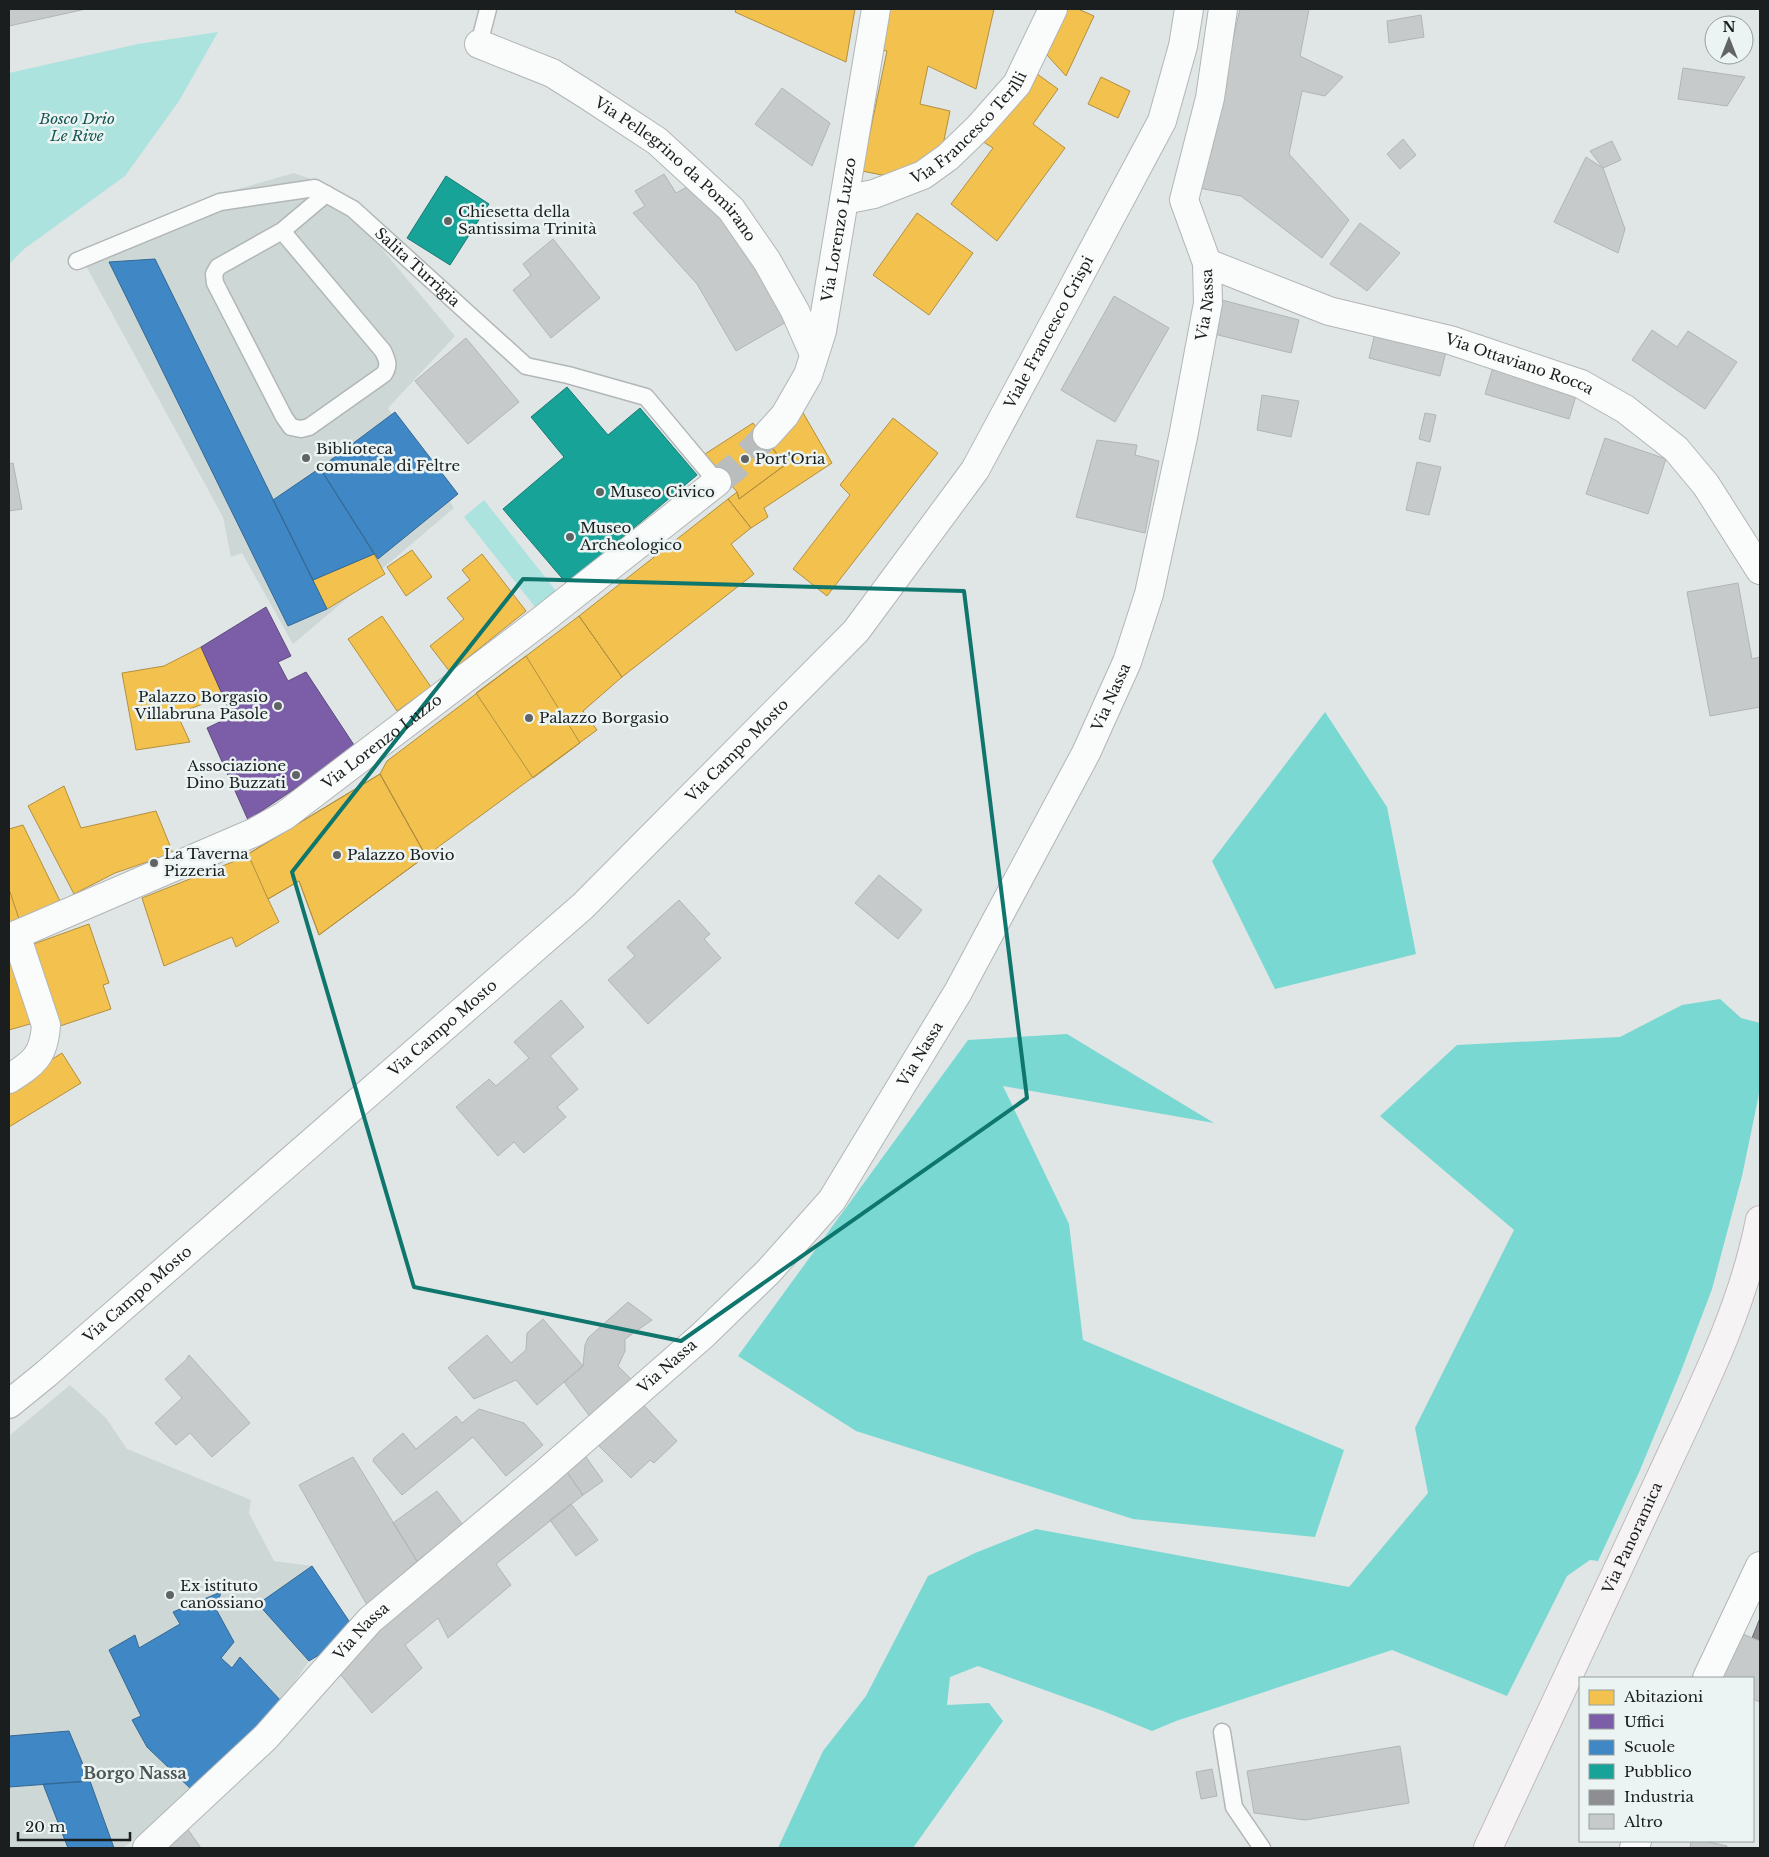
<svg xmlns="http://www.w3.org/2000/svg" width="1769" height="1857" viewBox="0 0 1769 1857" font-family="'Libre Baskerville',serif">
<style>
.built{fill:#ccd7d6}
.green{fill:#ade3de}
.forest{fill:#79d8d2}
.homes{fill:#f2c14e;stroke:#b29040}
.offices{fill:#7b5ea7;stroke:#5e4b7e}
.schools{fill:#3f88c5;stroke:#346893}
.public{fill:#17a398;stroke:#187b73}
.industry{fill:#8d8d92;stroke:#6b6c6f}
.building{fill:#c6caca;stroke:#b1b5b5}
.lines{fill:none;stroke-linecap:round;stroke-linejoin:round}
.minor-tunnel{stroke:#b9bdbd;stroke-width:28;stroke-dasharray:28 14;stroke-linecap:butt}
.service-casing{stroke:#b2b6b6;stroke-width:19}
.minor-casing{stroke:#b2b6b6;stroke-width:30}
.tertiary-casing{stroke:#b2b6b6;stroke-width:30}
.primary-casing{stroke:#beb9bd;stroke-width:30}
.service{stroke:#fafbfb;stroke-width:16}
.minor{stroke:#fafbfb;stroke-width:28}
.tertiary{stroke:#fafbfb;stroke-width:28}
.primary{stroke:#f6f3f4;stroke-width:28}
.marked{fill:none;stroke:#0f766e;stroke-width:4;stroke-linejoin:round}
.poi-dot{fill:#606464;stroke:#ebf4f3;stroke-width:2}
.labels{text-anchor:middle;stroke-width:5;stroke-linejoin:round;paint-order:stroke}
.park-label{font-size:15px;font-style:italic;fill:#165652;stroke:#ebf4f3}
.street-label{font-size:15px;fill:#1b1e1e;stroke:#ebf4f3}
.poi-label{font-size:15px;fill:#1b1e1e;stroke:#ebf4f3;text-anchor:start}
.neighbourhood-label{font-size:16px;font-weight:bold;fill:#4d5554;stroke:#ebf4f3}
</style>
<rect width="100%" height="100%" fill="#e0e5e5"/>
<!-- built -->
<path class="built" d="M294,173L328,185L455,336L388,408L454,508L293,644L242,553L231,557L223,517L79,253L214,196Z
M70,1385L106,1418L127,1449L251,1500L249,1513L274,1561L312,1566L351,1624L332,1647L309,1661L281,1701L193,1791L123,1848H9V1436Z"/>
<!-- green -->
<path class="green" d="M218,32L179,101L125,176L24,249L9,264V73L138,44Z
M484,500L556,591L535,607L464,517Z"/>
<!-- forest -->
<path class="forest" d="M1325,712L1387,807L1416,954L1275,989L1212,861Z
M1720,999L1741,1018L1760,1023V1085L1758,1099L1742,1176L1712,1289L1681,1371L1640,1470L1598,1561L1590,1560L1567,1576L1507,1696L1392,1650L1176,1721L1152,1731L1103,1711L978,1666L950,1677L947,1705L989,1703L1003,1721L913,1848H778L823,1751L866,1696L928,1576L975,1553L1036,1529L1349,1587L1428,1493L1415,1428L1514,1230L1380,1116L1457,1045L1620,1037L1682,1005Z
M1067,1034L1214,1123L1003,1086L1069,1224L1083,1340L1344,1450L1315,1537L1133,1519L856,1431L738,1356L968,1040Z"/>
<!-- homes -->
<path class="homes" d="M736,9H855L846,62L735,12Z
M890,9H994L976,89L928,66L920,104L950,111L943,145L902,179L862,171L887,51L881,50Z
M1068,9H1078L1094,16L1066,76L1047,55Z
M1033,71L1058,89L1033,124L1065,148L997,241L951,204L993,148L982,141Z
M1101,77L1130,91L1118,118L1088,104Z
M917,213L973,253L929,315L873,275Z
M802,411L832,463L764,508L768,517L751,528L728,499L737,492L739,499L785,465L772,447Z
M893,418L938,453L827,596L793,569L850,495L840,485Z
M753,423L785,465L739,499L737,492L705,454Z
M728,499L751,528L731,544L754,574L622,677L579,616Z
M412,550L432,577L406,596L387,567Z
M374,554L385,574L327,609L313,580Z
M482,554L526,611L450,672L430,646L464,619L447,598L470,580L462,570Z
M382,616L431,687L397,711L348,639Z
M579,616L622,677L583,711L597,730L426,856L380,774L387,761Z
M201,647L223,696L177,714L190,742L136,750L122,673L164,666Z
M526,656L580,743L533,778L476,693Z
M380,774L426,856L319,935L299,881L268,899L279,922L236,947L232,937L164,966L142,898L240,859Z
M380,774L426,856L319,935L299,881L268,899L248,854Z
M64,786L81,828L156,811L173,853L115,873L74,894L28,806Z
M23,825L60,901L9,923V829Z
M9,889L19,919L9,923Z
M89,924L109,983L103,985L111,1009L57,1027L28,946Z
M9,953L37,1022L9,1030Z
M62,1053L81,1083L9,1127V1086Z"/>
<!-- offices -->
<path class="offices" d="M266,607L291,656L278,662L288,681L306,672L356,748L248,820L207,728L232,716L201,647Z"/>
<!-- schools -->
<path class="schools" d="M155,259L327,609L288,626L109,262Z
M395,412L458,494L378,559L320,468Z
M320,468L374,554L313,580L273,500Z
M312,1566L351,1624L332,1647L309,1661L258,1604Z
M221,1592L216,1609L234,1642L221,1658L232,1668L240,1657L281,1701L193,1791L147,1747L132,1720L141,1716L109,1650L135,1635L139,1648L180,1624L173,1612Z
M69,1731L90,1781L9,1787V1736Z
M90,1781L114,1848H68L43,1784Z"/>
<!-- public -->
<path class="public" d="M446,176L489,204L450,265L407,238Z
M567,387L608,435L640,408L697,475L567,584L503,509L564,457L531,417Z"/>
<!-- industry -->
<path class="industry" d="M1760,1618V1641L1752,1638Z"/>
<!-- building -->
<path class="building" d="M9,9H86L9,26Z
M1240,9H1309L1300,56L1343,77L1325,96L1302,91L1289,154L1349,220L1322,258L1241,196L1199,188Z
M1421,15L1424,37L1389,43L1387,21Z
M1683,68L1745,77L1727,106L1678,99Z
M782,88L830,123L812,166L755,124Z
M1403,139L1416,155L1400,169L1387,154Z
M1612,141L1621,160L1603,168L1590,151Z
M1586,157L1603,168L1625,229L1618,253L1554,222Z
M664,174L676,193L694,183L739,237L788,321L736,351L697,284L633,213L645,206L635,191Z
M1360,223L1400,253L1367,291L1330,264Z
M553,239L600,298L551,338L513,290L531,275L523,264Z
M1114,296L1169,328L1115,422L1061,390Z
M1222,300L1299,320L1291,353L1214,334Z
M1376,329L1447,347L1440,376L1369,358Z
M1652,330L1677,347L1688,331L1737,362L1705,409L1632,360Z
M466,338L519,402L468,444L415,381Z
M1494,364L1578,389L1569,419L1485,394Z
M1262,395L1299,401L1291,437L1257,430Z
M1425,413L1436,415L1430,442L1419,439Z
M1605,438L1666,459L1648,514L1586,494Z
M1097,440L1137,445L1135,455L1159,461L1145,533L1076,517Z
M1417,462L1441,467L1429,515L1406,510Z
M13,463L22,509L9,511V464Z
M1738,583L1752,659L1760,657V707L1710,716L1687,592Z
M879,875L922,910L898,939L855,903Z
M679,900L710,934L704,939L721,958L648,1024L608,980L635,956L627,947Z
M561,1000L584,1027L550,1056L578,1089L557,1107L566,1117L524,1153L514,1142L498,1156L456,1107L489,1079L496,1086L529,1058L514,1042Z
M628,1302L652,1320L625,1339V1351L618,1366L635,1383L591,1418L564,1382L583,1366L585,1345L588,1338Z
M543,1319L583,1366L537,1405L516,1380L474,1399L448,1368L487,1335L511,1363L526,1350L527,1333Z
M189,1355L250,1423L212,1457L190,1433L176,1445L155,1423L182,1398L165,1379L186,1360Z
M639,1400L677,1441L654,1463L650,1460L631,1478L595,1442Z
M479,1409L524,1423L543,1445L506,1476L473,1437L402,1495L373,1461L374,1458L403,1433L416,1449L456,1416L462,1423Z
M584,1454L603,1481L583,1495L564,1468Z
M353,1457L417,1561L367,1605L299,1485Z
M564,1468L583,1495L496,1564L511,1585L448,1638L438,1618L405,1645L422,1668L372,1713L336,1669Z
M437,1491L463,1525L417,1561L393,1523Z
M571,1504L598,1540L576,1556L550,1520Z
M1730,1629L1760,1641V1702L1753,1699V1678H1710Z
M1400,1746L1409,1803L1305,1820L1254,1813L1247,1771Z
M1212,1769L1217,1796L1201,1799L1196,1772Z
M182,1821L201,1848H155Z
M1691,1841H1705L1727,1846V1848H1690Z"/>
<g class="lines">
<!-- minor-tunnel -->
<path class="minor-tunnel" d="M717,482L737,466L767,435"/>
<defs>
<g id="service">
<path d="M479,44L488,9"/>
<path d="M282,231L383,351C387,360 390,365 384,374L309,427L301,429L291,427L284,417L215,283L214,274L218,267L282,231L326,194"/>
<path id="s1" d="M77,261L220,202L315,188L353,209L526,366L568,375L646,397L717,482"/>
<path d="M1222,1732L1234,1807L1262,1848"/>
</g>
<g id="minor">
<path id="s2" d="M479,44L552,73L587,95L657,141L731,209L767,261L795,311L814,354"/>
<path id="s3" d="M844,200L874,194L923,175L948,157L979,127L1017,84L1053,9"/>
<path id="s4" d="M1207,263L1329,311L1450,340L1581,384L1625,409L1676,449L1706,485L1760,570"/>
<path id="s5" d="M767,435L785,415L808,375L822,331L876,9"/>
<path id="s6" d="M9,938L255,832L284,816L542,620L717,482"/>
<path d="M9,1079C34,1063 44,1056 46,1025L16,935"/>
<path d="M1707,1678L1760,1566"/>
<path id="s7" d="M147,1848L266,1737L370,1620L543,1475L703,1335L768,1272L832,1200L958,992L1086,753L1127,662L1149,594L1183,437L1208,303L1207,263L1184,200L1210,98L1223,9"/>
<path d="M1634,1848L1637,1841"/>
</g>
<g id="tertiary">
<path id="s8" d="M9,1404L46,1374L583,906L856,631L975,470L1060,312L1162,121L1183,46L1189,9"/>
</g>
<g id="primary">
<path id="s9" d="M1488,1848C1545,1726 1602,1604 1659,1481C1698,1396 1742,1312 1760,1220"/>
</g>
</defs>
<!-- service casing -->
<use href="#service" class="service-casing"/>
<!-- minor casing -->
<use href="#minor" class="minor-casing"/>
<!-- tertiary casing -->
<use href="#tertiary" class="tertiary-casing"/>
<!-- primary casing -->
<use href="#primary" class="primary-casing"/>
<!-- service -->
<use href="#service" class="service"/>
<!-- minor -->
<use href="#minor" class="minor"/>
<!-- tertiary -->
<use href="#tertiary" class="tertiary"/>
<!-- primary -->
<use href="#primary" class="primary"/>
</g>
<!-- marked area -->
<path class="marked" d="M523,579L964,591L1027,1098L681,1341L414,1287L292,872Z"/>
<!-- markers -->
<g class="poi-dot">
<circle cx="448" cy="221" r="5"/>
<circle cx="306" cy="458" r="5"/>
<circle cx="745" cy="459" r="5"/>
<circle cx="600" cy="492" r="5"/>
<circle cx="570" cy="537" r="5"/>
<circle cx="278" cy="706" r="5"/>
<circle cx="529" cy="718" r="5"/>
<circle cx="296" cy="775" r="5"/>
<circle cx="337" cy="855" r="5"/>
<circle cx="154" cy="863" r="5"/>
<circle cx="170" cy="1595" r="5"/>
</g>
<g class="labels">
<!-- park labels -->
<g class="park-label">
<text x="77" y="124">Bosco Drio<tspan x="77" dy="17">Le Rive</tspan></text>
</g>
<!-- street labels -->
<g class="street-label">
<text dy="5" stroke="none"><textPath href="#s3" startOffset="149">Via Francesco Terilli</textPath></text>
<text dy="5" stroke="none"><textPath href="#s2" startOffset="236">Via Pellegrino da Pomirano</textPath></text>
<text dy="5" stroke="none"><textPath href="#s5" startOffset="222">Via Lorenzo Luzzo</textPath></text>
<text dy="5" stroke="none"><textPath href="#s1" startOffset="381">Salita Turrigia</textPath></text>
<text dy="5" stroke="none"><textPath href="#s7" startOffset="1925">Via Nassa</textPath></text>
<text dy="5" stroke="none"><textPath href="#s8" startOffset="1504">Viale Francesco Crispi</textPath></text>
<text dy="5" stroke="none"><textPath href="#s4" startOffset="329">Via Ottaviano Rocca</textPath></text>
<text dy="5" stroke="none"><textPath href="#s7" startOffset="1520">Via Nassa</textPath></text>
<text dy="5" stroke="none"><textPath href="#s6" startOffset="424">Via Lorenzo Luzzo</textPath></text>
<text dy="5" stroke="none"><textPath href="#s8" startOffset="979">Via Campo Mosto</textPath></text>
<text dy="5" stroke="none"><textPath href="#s8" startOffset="574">Via Campo Mosto</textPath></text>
<text dy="5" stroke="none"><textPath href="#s7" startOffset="1115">Via Nassa</textPath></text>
<text dy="5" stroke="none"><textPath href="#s8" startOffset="169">Via Campo Mosto</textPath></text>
<text dy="5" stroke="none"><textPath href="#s7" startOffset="710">Via Nassa</textPath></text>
<text dy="5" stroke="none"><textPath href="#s9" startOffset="342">Via Panoramica</textPath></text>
<text dy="5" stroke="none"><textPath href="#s7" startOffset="305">Via Nassa</textPath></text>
</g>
<!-- poi labels -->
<g class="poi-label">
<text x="458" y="217">Chiesetta della<tspan x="458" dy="17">Santissima Trinità</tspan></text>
<text x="316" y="454">Biblioteca<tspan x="316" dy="17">comunale di Feltre</tspan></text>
<text x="755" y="464">Port'Oria</text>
<text x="610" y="497">Museo Civico</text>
<text x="580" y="533">Museo<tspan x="580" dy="17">Archeologico</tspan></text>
<text x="268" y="702" text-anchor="end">Palazzo Borgasio<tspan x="268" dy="17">Villabruna Pasole</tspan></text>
<text x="539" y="723">Palazzo Borgasio</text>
<text x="286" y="771" text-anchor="end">Associazione<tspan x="286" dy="17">Dino Buzzati</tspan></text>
<text x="164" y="859">La Taverna<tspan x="164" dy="17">Pizzeria</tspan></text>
<text x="347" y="860">Palazzo Bovio</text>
<text x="180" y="1591">Ex istituto<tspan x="180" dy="17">canossiano</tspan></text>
</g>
<!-- neighbourhood labels -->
<g class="neighbourhood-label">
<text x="135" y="1779">Borgo Nassa</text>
</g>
</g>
<!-- border -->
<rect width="1769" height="1857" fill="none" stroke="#1b1e1e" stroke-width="20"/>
<!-- legend -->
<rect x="1579" y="1677" width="175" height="165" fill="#ebf4f3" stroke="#989e9e"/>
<rect x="1589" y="1690" width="25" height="15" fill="#f2c14e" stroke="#989e9e"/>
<text x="1624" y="1702" font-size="15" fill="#1b1e1e">Abitazioni</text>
<rect x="1589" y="1714" width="25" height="15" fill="#7b5ea7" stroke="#989e9e"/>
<text x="1624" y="1727" font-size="15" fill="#1b1e1e">Uffici</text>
<rect x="1589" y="1740" width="25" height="15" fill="#3f88c5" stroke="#989e9e"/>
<text x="1624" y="1752" font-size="15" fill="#1b1e1e">Scuole</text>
<rect x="1589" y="1764" width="25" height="15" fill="#17a398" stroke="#989e9e"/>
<text x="1624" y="1777" font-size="15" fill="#1b1e1e">Pubblico</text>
<rect x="1589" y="1790" width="25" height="15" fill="#8d8d92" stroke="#989e9e"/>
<text x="1624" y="1802" font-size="15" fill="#1b1e1e">Industria</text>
<rect x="1589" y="1814" width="25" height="15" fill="#c6caca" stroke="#989e9e"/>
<text x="1624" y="1827" font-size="15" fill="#1b1e1e">Altro</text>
<!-- north arrow -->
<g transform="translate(1729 40)"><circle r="24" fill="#ebf4f3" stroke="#989e9e"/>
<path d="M0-4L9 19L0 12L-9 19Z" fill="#606464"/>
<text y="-8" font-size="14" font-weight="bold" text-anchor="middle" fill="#1b1e1e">N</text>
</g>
<!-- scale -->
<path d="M18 1832v8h112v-8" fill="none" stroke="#1b1e1e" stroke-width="2.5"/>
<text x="25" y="1832" font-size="15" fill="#1b1e1e" stroke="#ebf4f3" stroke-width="4" paint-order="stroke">20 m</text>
</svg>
